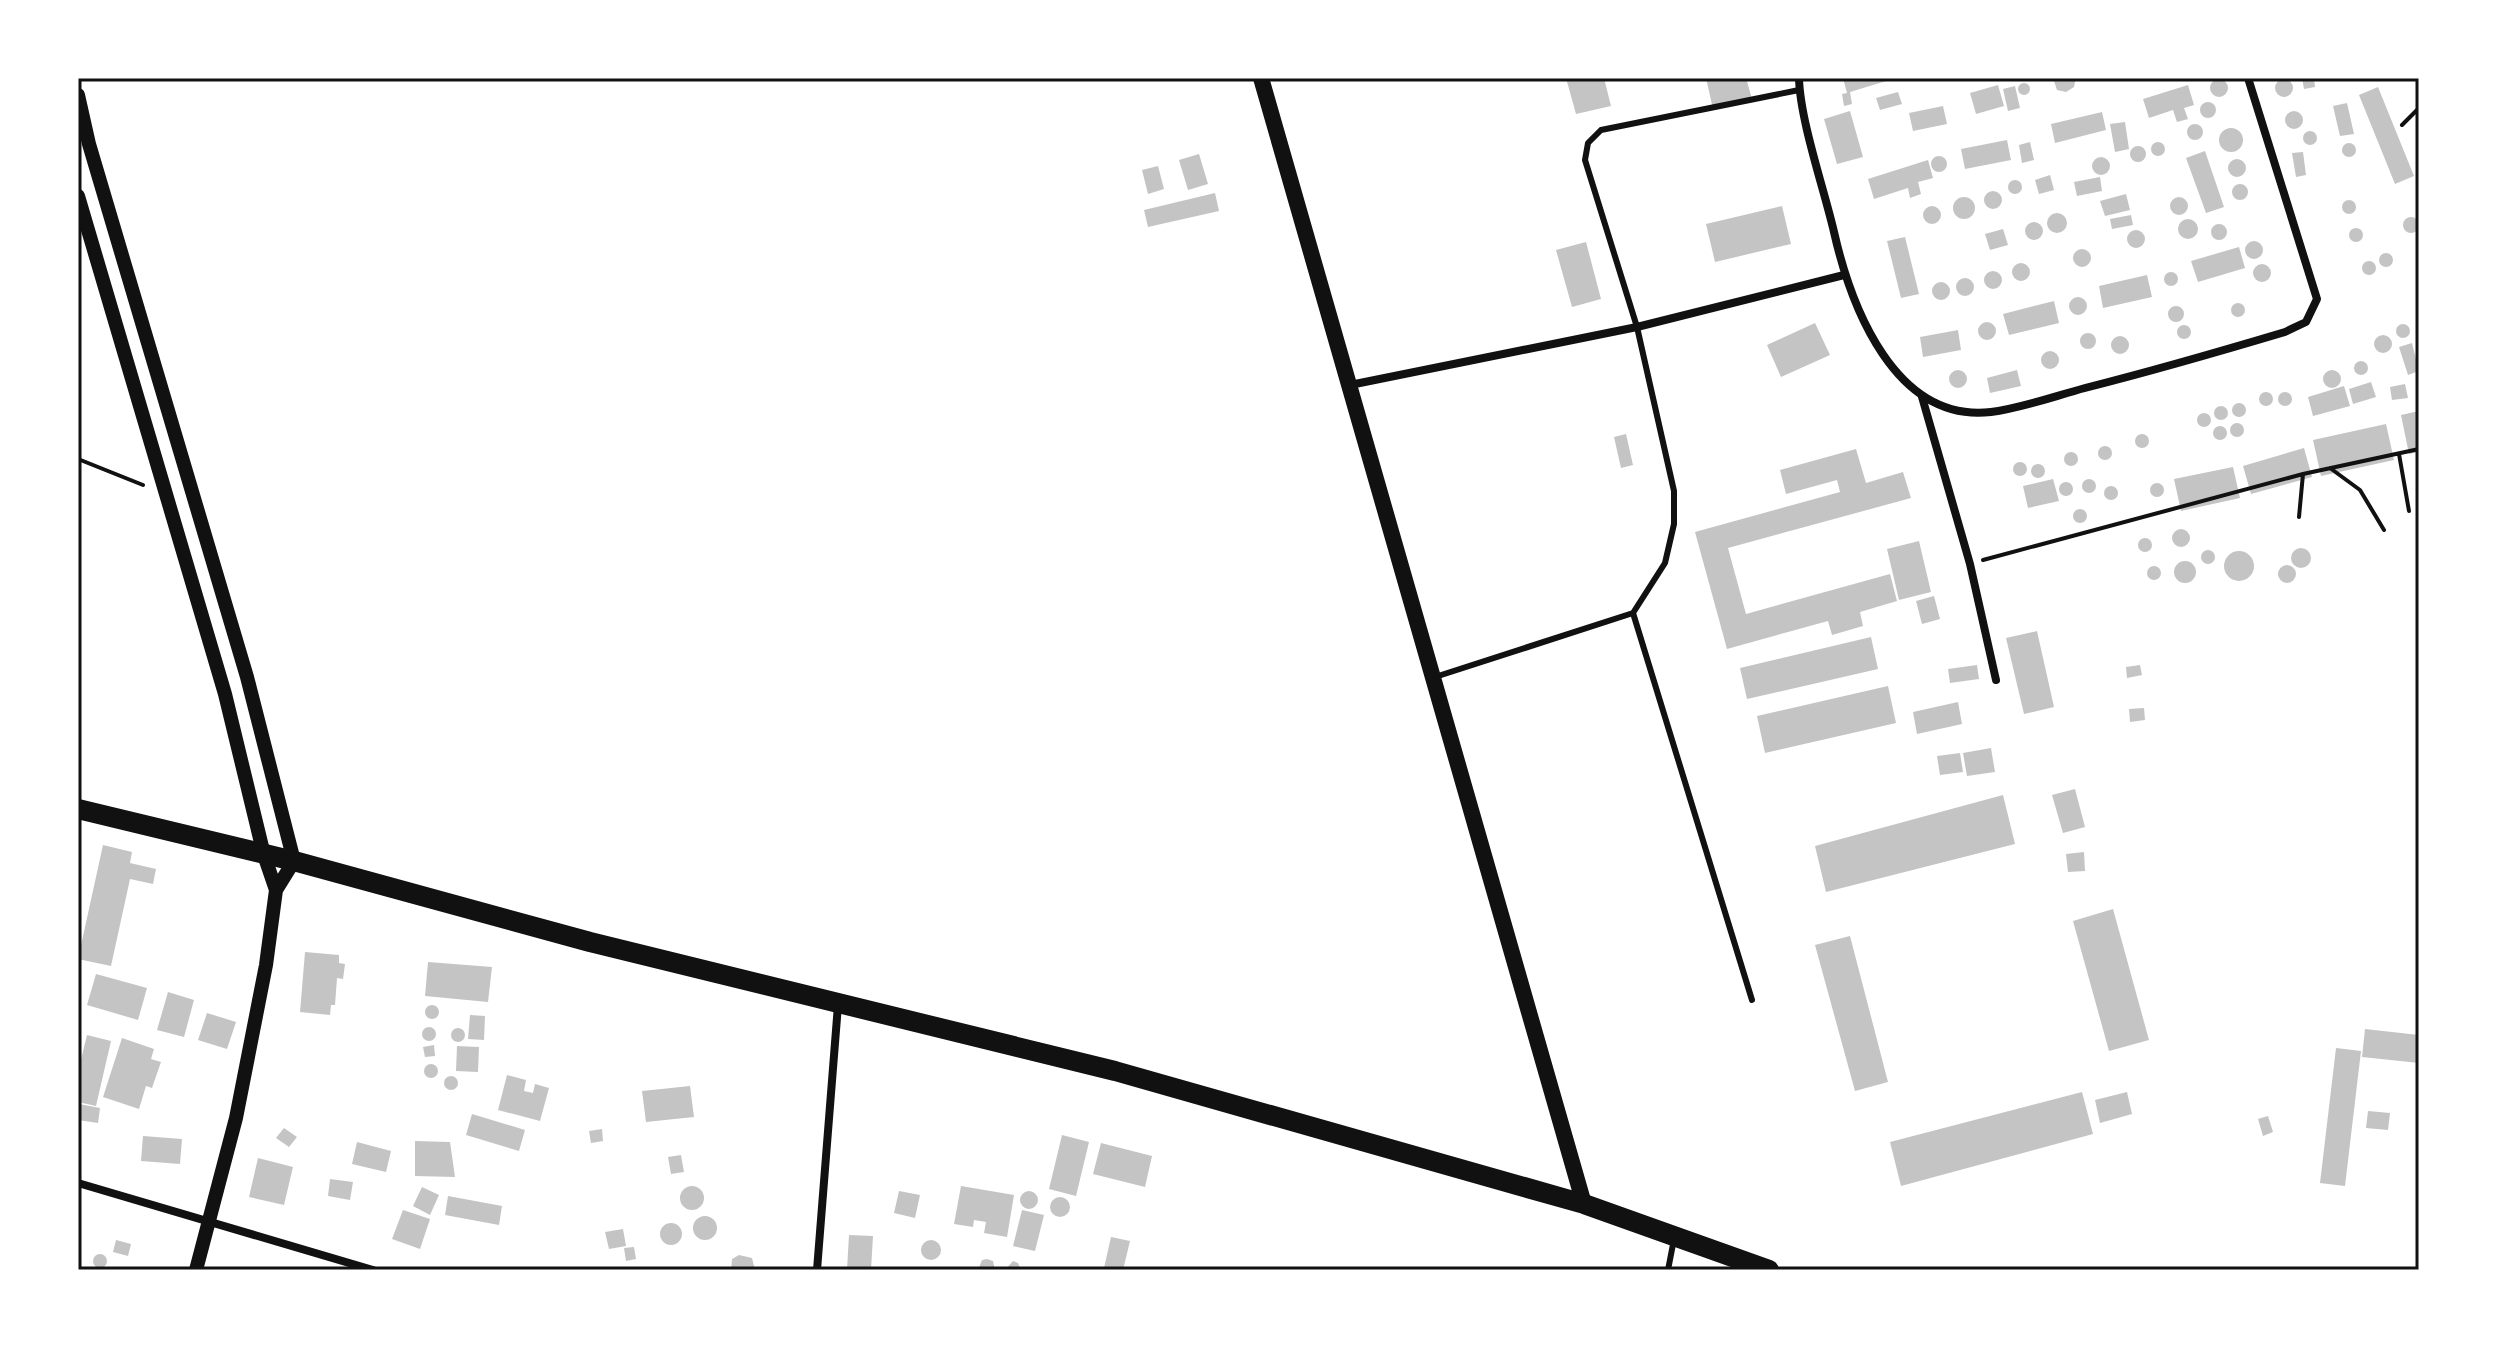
<svg xmlns="http://www.w3.org/2000/svg" width="2497" height="1348" viewBox="0 0 2497 1348" font-family="'Archivo Narrow',sans-serif">
<style>
.building{fill:#c4c4c4}
.lines{fill:none;stroke-linecap:round;stroke-linejoin:round}
.path{stroke:#111;stroke-width:4}
.service{stroke:#111;stroke-width:6}
.minor{stroke:#111;stroke-width:8}
.tertiary{stroke:#111;stroke-width:14}
.secondary{stroke:#111;stroke-width:16}
.primary{stroke:#111;stroke-width:20}
.neatline{fill:none;stroke:#111;stroke-width:3}
</style>
<rect width="100%" height="100%" fill="#fff"/>
<!-- building -->
<path class="building" d="M1566,78H1604L1611,106L1576,114Z
M1706,78H1746L1752,99L1713,109Z
M1843,78H1893V79L1850,92L1852,104L1844,106L1842,94L1847,93Z
M2053,78H2076L2074,87L2066,92L2057,90Z
M2302,78H2314L2315,87L2304,89Z
M2275 88a9 9 0 1 1 18 0a9 9 0 1 1-18 0Z
M2210 88a9 9 0 1 1 18 0a9 9 0 1 1-18 0Z
M2018 89a6 6 0 1 1 12 0a6 6 0 1 1-12 0Z
M1998,85L2004,106L1976,114L1970,93Z
M2188,85L2194,105L2184,108L2188,119L2177,122L2173,110L2149,118L2143,99Z
M2015,86L2020,108L2008,111L2003,89Z
M2378,87L2414,176L2395,184L2359,95Z
M1898,92L1902,104L1880,110L1876,98Z
M2200 110a8 8 0 1 1 16 0a8 8 0 1 1-16 0Z
M2347,103L2354,134L2340,136L2333,106Z
M1943,106L1947,124L1913,131L1909,113Z
M2285 120a9 9 0 1 1 18 0a9 9 0 1 1-18 0Z
M1850,111L1863,157L1837,164L1824,119Z
M2102,112L2106,130L2055,143L2051,124Z
M2125,122L2129,149L2115,152L2110,124Z
M2187 132a8 8 0 1 1 16 0a8 8 0 1 1-16 0Z
M2219 140a12 12 0 1 1 24 0a12 12 0 1 1-24 0Z
M2303 138a7 7 0 1 1 14 0a7 7 0 1 1-14 0Z
M2007,140L2011,160L1965,169L1961,149Z
M2151 149a7 7 0 1 1 14 0a7 7 0 1 1-14 0Z
M2030,142L2034,160L2022,163L2019,145Z
M2342 150a7 7 0 1 1 14 0a7 7 0 1 1-14 0Z
M2130 154a8 8 0 1 1 16 0a8 8 0 1 1-16 0Z
M2205,151L2224,207L2206,213L2186,158Z
M2303,152L2306,175L2296,177L2292,153Z
M1199,154L1208,184L1188,190L1179,160Z
M1931 164a8 8 0 1 1 16 0a8 8 0 1 1-16 0Z
M2092 166a9 9 0 1 1 18 0a9 9 0 1 1-18 0Z
M2228 168a9 9 0 1 1 18 0a9 9 0 1 1-18 0Z
M1928,160L1933,178L1918,182L1921,194L1910,198L1908,188L1874,199L1868,179Z
M1158,166L1164,189L1148,194L1142,170Z
M2050,175L2054,190L2039,194L2035,180Z
M2100,177L2102,191L2077,196L2074,182Z
M2008 187a7 7 0 1 1 14 0a7 7 0 1 1-14 0Z
M2232 192a8 8 0 1 1 16 0a8 8 0 1 1-16 0Z
M1984 200a9 9 0 1 1 18 0a9 9 0 1 1-18 0Z
M1215,193L1219,211L1148,227L1144,210Z
M2126,194L2130,210L2105,216L2100,201Z
M2170 206a9 9 0 1 1 18 0a9 9 0 1 1-18 0Z
M1953 208a11 11 0 1 1 22 0a11 11 0 1 1-22 0Z
M2342 207a7 7 0 1 1 14 0a7 7 0 1 1-14 0Z
M1923 215a9 9 0 1 1 18 0a9 9 0 1 1-18 0Z
M1782,206L1791,244L1715,262L1706,224Z
M2047 223a10 10 0 1 1 20 0a10 10 0 1 1-20 0Z
M2131,215L2133,225L2112,229L2110,219Z
M2403 225a8 8 0 1 1 16 0a8 8 0 1 1-16 0Z
M2178 229a10 10 0 1 1 20 0a10 10 0 1 1-20 0Z
M2025 231a9 9 0 1 1 18 0a9 9 0 1 1-18 0Z
M2211 232a8 8 0 1 1 16 0a8 8 0 1 1-16 0Z
M2349 235a7 7 0 1 1 14 0a7 7 0 1 1-14 0Z
M2003,229L2008,245L1990,250L1985,234Z
M2127 239a9 9 0 1 1 18 0a9 9 0 1 1-18 0Z
M1905,237L1919,294L1901,298L1887,241Z
M2245 250a9 9 0 1 1 18 0a9 9 0 1 1-18 0Z
M1586,242L1601,299L1572,307L1556,250Z
M2239,247L2245,268L2198,282L2191,261Z
M2073 258a9 9 0 1 1 18 0a9 9 0 1 1-18 0Z
M2379 260a7 7 0 1 1 14 0a7 7 0 1 1-14 0Z
M2362 268a7 7 0 1 1 14 0a7 7 0 1 1-14 0Z
M2012 272a9 9 0 1 1 18 0a9 9 0 1 1-18 0Z
M2253 273a9 9 0 1 1 18 0a9 9 0 1 1-18 0Z
M1984 280a9 9 0 1 1 18 0a9 9 0 1 1-18 0Z
M2164 279a7 7 0 1 1 14 0a7 7 0 1 1-14 0Z
M2147,275L2152,297L2103,308L2099,286Z
M1956 287a9 9 0 1 1 18 0a9 9 0 1 1-18 0Z
M1932 291a9 9 0 1 1 18 0a9 9 0 1 1-18 0Z
M2069 306a9 9 0 1 1 18 0a9 9 0 1 1-18 0Z
M2054,301L2059,323L2009,335L2003,314Z
M2231 310a7 7 0 1 1 14 0a7 7 0 1 1-14 0Z
M2168 314a8 8 0 1 1 16 0a8 8 0 1 1-16 0Z
M1978 331a9 9 0 1 1 18 0a9 9 0 1 1-18 0Z
M1815,323L1830,355L1781,377L1767,345Z
M2396 331a7 7 0 1 1 14 0a7 7 0 1 1-14 0Z
M2177 332a7 7 0 1 1 14 0a7 7 0 1 1-14 0Z
M1958,330L1961,350L1923,357L1920,337Z
M2080 341a8 8 0 1 1 16 0a8 8 0 1 1-16 0Z
M2374 344a9 9 0 1 1 18 0a9 9 0 1 1-18 0Z
M2111 345a9 9 0 1 1 18 0a9 9 0 1 1-18 0Z
M2412,343L2419,371L2408,375L2399,347Z
M2041 360a9 9 0 1 1 18 0a9 9 0 1 1-18 0Z
M2354 368a7 7 0 1 1 14 0a7 7 0 1 1-14 0Z
M1949 379a9 9 0 1 1 18 0a9 9 0 1 1-18 0Z
M2017,370L2021,386L1990,393L1987,378Z
M2323 379a9 9 0 1 1 18 0a9 9 0 1 1-18 0Z
M2371,382L2376,397L2353,404L2349,389Z
M2405,384L2408,398L2392,400L2390,387Z
M2344,386L2350,406L2313,416L2308,397Z
M2259 399a7 7 0 1 1 14 0a7 7 0 1 1-14 0Z
M2278 399a7 7 0 1 1 14 0a7 7 0 1 1-14 0Z
M2232 410a7 7 0 1 1 14 0a7 7 0 1 1-14 0Z
M2214 413a7 7 0 1 1 14 0a7 7 0 1 1-14 0Z
M2419,411V452L2409,454L2401,415Z
M2197 420a7 7 0 1 1 14 0a7 7 0 1 1-14 0Z
M2230 430a7 7 0 1 1 14 0a7 7 0 1 1-14 0Z
M2386,424L2394,460L2321,476L2313,440Z
M2213 433a7 7 0 1 1 14 0a7 7 0 1 1-14 0Z
M2135 441a7 7 0 1 1 14 0a7 7 0 1 1-14 0Z
M1626,434L1633,465L1621,468L1614,437Z
M2098 453a7 7 0 1 1 14 0a7 7 0 1 1-14 0Z
M2304,448L2312,477L2251,494L2243,466Z
M1856,449L1866,483L1903,472L1911,498L1728,548L1746,614L1890,574L1897,601L1860,612L1863,626L1832,635L1828,621L1727,649L1695,532L1840,492L1837,480L1786,494L1780,470Z
M2064 459a7 7 0 1 1 14 0a7 7 0 1 1-14 0Z
M2013 469a7 7 0 1 1 14 0a7 7 0 1 1-14 0Z
M2031 471a7 7 0 1 1 14 0a7 7 0 1 1-14 0Z
M2233,467L2240,498L2181,511L2174,479Z
M2082 486a7 7 0 1 1 14 0a7 7 0 1 1-14 0Z
M2053,479L2059,501L2028,508L2023,486Z
M2059 489a7 7 0 1 1 14 0a7 7 0 1 1-14 0Z
M2150 490a7 7 0 1 1 14 0a7 7 0 1 1-14 0Z
M2104 493a7 7 0 1 1 14 0a7 7 0 1 1-14 0Z
M2073 516a7 7 0 1 1 14 0a7 7 0 1 1-14 0Z
M2172 538a9 9 0 1 1 18 0a9 9 0 1 1-18 0Z
M2138 545a7 7 0 1 1 14 0a7 7 0 1 1-14 0Z
M1919,541L1931,592L1899,600L1887,549Z
M2291 558a10 10 0 1 1 20 0a10 10 0 1 1-20 0Z
M2201 557a7 7 0 1 1 14 0a7 7 0 1 1-14 0Z
M2224 566a15 15 0 1 1 30 0a15 15 0 1 1-30 0Z
M2174 572a11 11 0 1 1 22 0a11 11 0 1 1-22 0Z
M2278 574a9 9 0 1 1 18 0a9 9 0 1 1-18 0Z
M2147 573a7 7 0 1 1 14 0a7 7 0 1 1-14 0Z
M1934,596L1940,619L1922,624L1916,601Z
M2037,631L2054,707L2024,714L2006,638Z
M1871,637L1878,669L1747,699L1740,668Z
M1977,665L1979,679L1950,683L1948,669Z
M2140,665L2142,675L2127,678L2126,667Z
M1888,686L1896,723L1765,753L1757,716Z
M1958,702L1962,724L1917,734L1913,712Z
M2144,708L2145,720L2130,722L2129,709Z
M1991,748L1995,772L1967,776L1963,753Z
M1960,753L1963,772L1940,775L1937,756Z
M2075,789L2085,827L2063,833L2052,795Z
M2003,795L2015,844L1826,892L1815,846Z
M103,845L132,852L130,863L156,869L153,884L130,879L111,966L78,959Z
M2084,852L2085,871L2068,872L2066,854Z
M2113,909L2149,1040L2109,1051L2073,921Z
M1850,936L1888,1082L1855,1091L1815,945Z
M305,952L339,955V963L345,964L343,979L337,978L335,1005H331L330,1015L300,1012Z
M428,962L492,967L488,1002L425,996Z
M96,974L147,988L138,1020L87,1005Z
M168,992L194,1000L184,1037L157,1030Z
M425 1012a7 7 0 1 1 14 0a7 7 0 1 1-14 0Z
M207,1013L236,1022L227,1049L198,1040Z
M470,1015L485,1016L484,1040L468,1039Z
M422 1034a7 7 0 1 1 14 0a7 7 0 1 1-14 0Z
M451 1035a7 7 0 1 1 14 0a7 7 0 1 1-14 0Z
M2365,1029L2419,1035V1063L2362,1057Z
M87,1035L111,1041L96,1106L78,1102V1072Z
M122,1038L154,1049L151,1059L161,1062L152,1088L146,1086L139,1109L103,1097Z
M434,1045L435,1056L425,1057L423,1047Z
M457,1046L479,1047L478,1072L456,1071Z
M2336,1048L2361,1051L2345,1186L2320,1183Z
M424 1071a7 7 0 1 1 14 0a7 7 0 1 1-14 0Z
M507,1075L526,1080L524,1091L533,1093L535,1084L549,1088L540,1121L498,1110Z
M444 1083a7 7 0 1 1 14 0a7 7 0 1 1-14 0Z
M690,1086L694,1117L646,1122L642,1091Z
M2082,1092L2093,1134L1901,1186L1890,1142Z
M2127,1092L2132,1114L2100,1123L2095,1100Z
M79,1104L100,1108L98,1123L78,1120Z
M2368,1111L2390,1113L2388,1130L2366,1128Z
M472,1114L525,1130L519,1151L466,1135Z
M2268,1116L2273,1132L2263,1136L2258,1119Z
M284,1128L297,1137L289,1147L276,1138Z
M602,1129L603,1141L591,1143L589,1131Z
M1062,1135L1089,1142L1076,1196L1049,1189Z
M143,1136L182,1139L180,1164L141,1161Z
M415,1141L450,1142L455,1177L415,1176Z
M357,1142L391,1151L386,1172L352,1164Z
M1101,1143L1152,1156L1145,1187L1093,1174Z
M681,1155L684,1172L671,1174L668,1157Z
M258,1158L293,1167L284,1205L249,1197Z
M330,1179L353,1182L350,1200L328,1196Z
M680 1198a12 12 0 1 1 24 0a12 12 0 1 1-24 0Z
M961,1186L1014,1195L1007,1237L984,1233L986,1222L974,1220L973,1227L954,1224Z
M422,1187L439,1195L430,1215L413,1206Z
M899,1191L920,1195L915,1218L894,1213Z
M1020 1200a9 9 0 1 1 18 0a9 9 0 1 1-18 0Z
M448,1196L502,1206L499,1225L445,1215Z
M1050 1207a10 10 0 1 1 20 0a10 10 0 1 1-20 0Z
M403,1210L430,1219L420,1249L392,1239Z
M1022,1210L1044,1215L1035,1251L1013,1246Z
M693 1228a12 12 0 1 1 24 0a12 12 0 1 1-24 0Z
M660 1234a11 11 0 1 1 22 0a11 11 0 1 1-22 0Z
M623,1229L626,1246L609,1249L605,1232Z
M849,1235L873,1236L871,1270H847Z
M1111,1237L1130,1241L1123,1270L1104,1268Z
M921 1250a10 10 0 1 1 20 0a10 10 0 1 1-20 0Z
M116,1240L131,1244L128,1256L113,1252Z
M634,1247L636,1259L626,1261L624,1248Z
M93 1261a7 7 0 1 1 14 0a7 7 0 1 1-14 0Z
M739,1255L752,1258L755,1270H731L732,1259Z
M987,1259L993,1261L995,1270H978L982,1260Z
M1013,1261L1018,1263L1021,1270H1005Z"/>
<g class="lines">
<!-- path -->
<path class="path" d="M2402,125L2419,108
M2399,454L2409,511
M78,459L143,485
M2330,468L2360,490L2384,530
M2299,517L2303,474
M1983,560L2303,474L2419,449"/>
<!-- service -->
<path class="service" d="M1633,613L1752,1000
M1435,677L1633,613L1665,563L1674,524V491L1637,327L1585,160L1588,143L1601,130L1799,90
M1668,1270L1674,1239"/>
<!-- minor -->
<path class="minor" d="M1799,78C1800,120 1824,189 1834,232C1851,307 1895,423 1991,412C2022,408 2055,396 2085,388C2152,371 2218,352 2285,332L2306,322L2317,299L2248,78
M1350,385L1637,327L1844,275
M1922,397L1970,564L1996,680
M78,1183L373,1270
M817,1270L838,1005"/>
<!-- tertiary -->
<path class="tertiary" d="M78,95L89,144L247,677L294,861L276,890L266,965L236,1118L196,1270
M78,196L225,694L264,855L276,890"/>
<!-- secondary -->
<path class="secondary" d="M1261,78L1584,1204"/>
<!-- primary -->
<path class="primary" d="M78,809L294,861L590,942L1115,1071L1584,1204L1769,1270"/>
</g>
<!-- border -->
<rect width="2497" height="1348" fill="none" stroke="#ffffff" stroke-width="160"/>
<rect x="80" y="80" width="2337" height="1188" class="neatline"/>
</svg>
